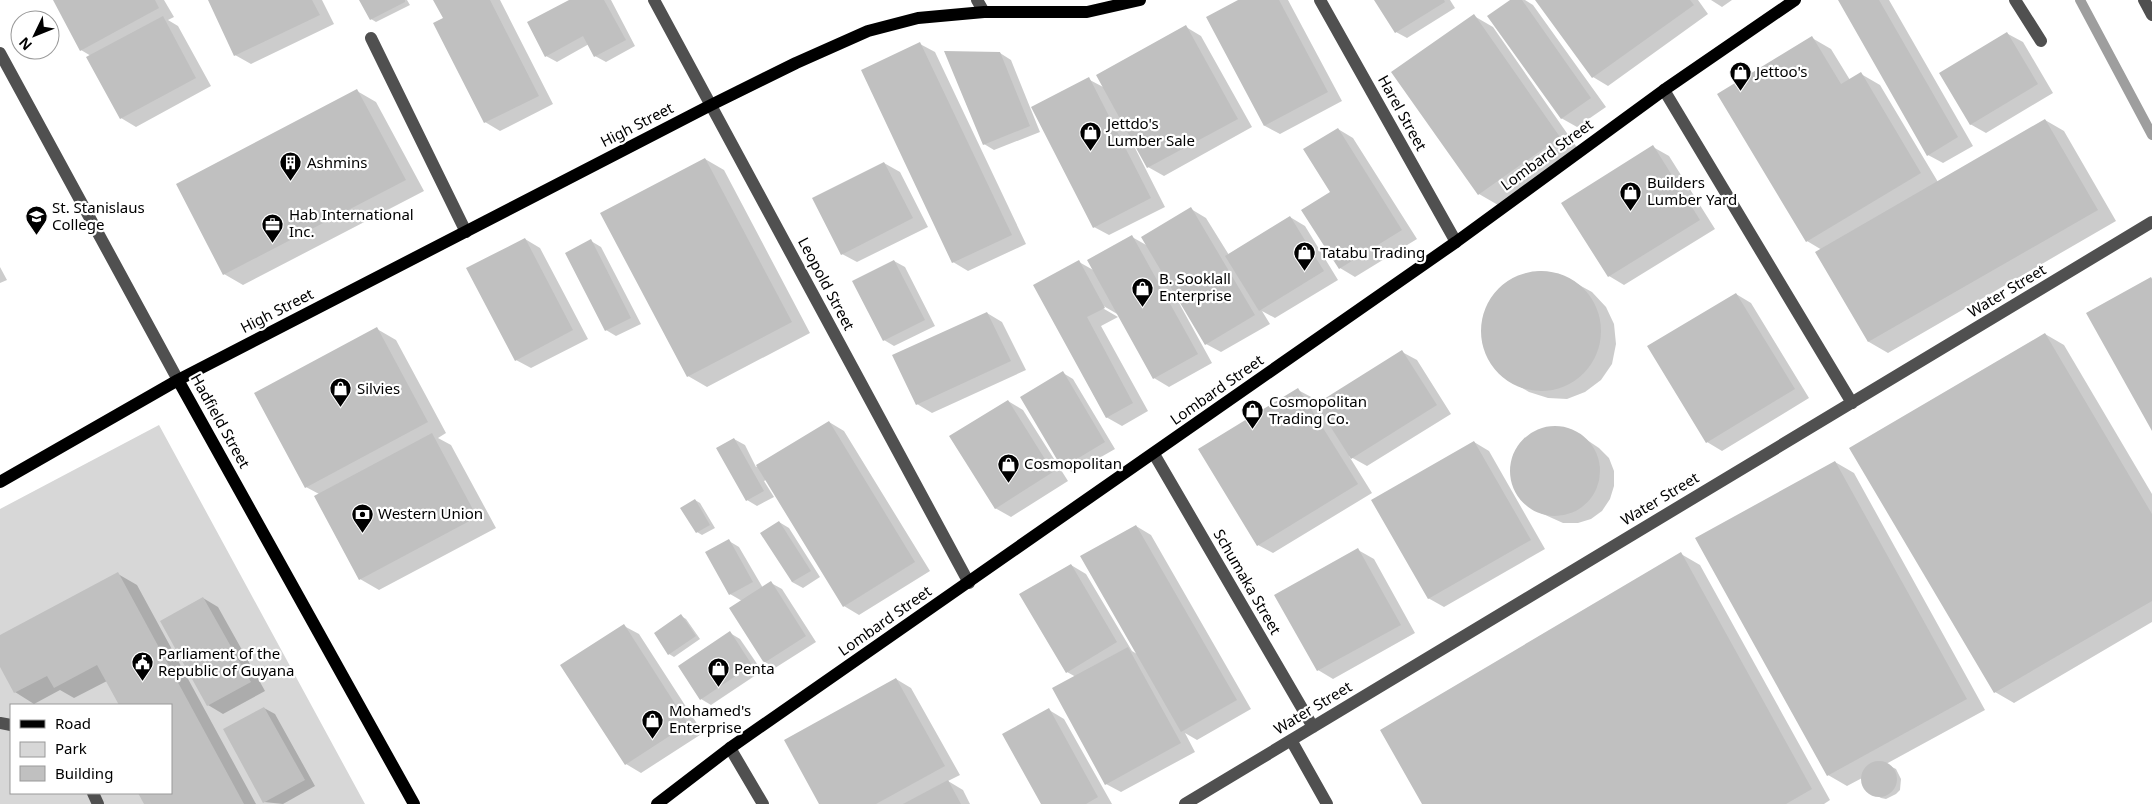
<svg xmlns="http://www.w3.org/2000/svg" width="2152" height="804" viewBox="0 0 2152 804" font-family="'Noto Sans',sans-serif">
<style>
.green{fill:#d7d7d7;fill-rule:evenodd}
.shadow{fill:#0003}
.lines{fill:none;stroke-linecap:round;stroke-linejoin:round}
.stream{stroke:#9e9e9e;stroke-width:10}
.building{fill:#c0c0c0}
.minor{stroke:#505050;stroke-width:12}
.major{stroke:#000;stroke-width:12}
.labels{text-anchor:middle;stroke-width:4.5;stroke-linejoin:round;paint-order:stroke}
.poi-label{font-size:15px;fill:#000;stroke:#fff;text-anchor:start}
.street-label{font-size:15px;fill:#000;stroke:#fff}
</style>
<rect width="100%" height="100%" fill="#fff"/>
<!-- green -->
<path class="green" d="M159,425L365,804H0V509ZM11,705H171V793H11Z"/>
<!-- shadow -->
<path class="shadow" d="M54,0H164L174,17L168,20L178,26L211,86L136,127L121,118L91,56L81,50Z
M211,0H322L334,24L251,64L235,55Z
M361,0H407L410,5L376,22L371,19Z
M435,0H500L553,104L500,131L485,122L444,18Z
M571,0H611L635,46L606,62L595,56L589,44L557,62L546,56Z
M1241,0H1288L1342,101L1280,134L1265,126Z
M1376,0H1450L1455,8L1407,38L1396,32Z
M1512,0H1525L1533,5L1606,107L1577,127L1561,118Z
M1536,0H1698L1708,14L1608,86L1593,77Z
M1711,0H1732L1722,7Z
M1839,0H1889L1973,146L1943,163L1928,155Z
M1474,16L1493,27L1578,149L1498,205L1479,194Z
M1186,27L1201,36L1252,127L1164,176L1148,167L1136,145L1134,146L1165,207L1109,235L1094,227L1088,79L1105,88Z
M2008,34L2023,42L2053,93L1986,133L1970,124Z
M1812,38L1831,49L1850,80L1861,74L1880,85L1938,182L2045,120L2064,131L2116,221L1888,353L1869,342L1817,252L1822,250L1807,241Z
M920,44L935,52L1026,244L968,271L953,262Z
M1000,53L1011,60L1040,132L994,150L984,144Z
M357,91L376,102L424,191L243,285L224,274Z
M1338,129L1353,138L1417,239L1355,277L1340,268L1332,192Z
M1653,147L1669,156L1715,229L1624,285L1609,276L1563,203Z
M705,159L724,170L810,333L707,387L688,376Z
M884,163L900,172L928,227L857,262L842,254Z
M1191,209L1206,218L1229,255L1290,217L1305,226L1338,280L1275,318L1262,311L1270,324L1221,352L1206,344L1181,302L1179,303L1212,363L1169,387L1154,378L1119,315L1100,304L1099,306L1118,317L1101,326L1148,411L1122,426L1106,417L1035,286L1079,262L1095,271L1132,237L1148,246Z
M525,239L540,248L588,339L531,368L516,360Z
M591,241L601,247L641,324L616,336L606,330Z
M894,261L905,267L935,326L894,346L884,340Z
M0,267L7,280L0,283Z
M1539,271L1559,274L1592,292L1606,307L1614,324L1616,344L1612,364L1601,380L1585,392L1567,399L1548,398L1529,392L1514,383L1499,371L1488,355L1483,337V319L1490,301L1502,286L1519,276Z
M1736,294L1751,303L1809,398L1722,451L1707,442Z
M987,313L1002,322L1026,370L932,413L917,404Z
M377,329L396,340L446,433L438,438L451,445L496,528L379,590L360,579L319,494L306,487Z
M2045,334L2064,345L2152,494V622L2014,703L1995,692Z
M1402,352L1417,360L1451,414L1367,466L1349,456L1372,493L1273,553L1258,545L1298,390L1313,398L1318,405Z
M1063,373L1073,379L1115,449L1073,473L1063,467Z
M1008,401L1023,410L1068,481L1011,517L995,508Z
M829,422L844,431L930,571L859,615L844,606L766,480L764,481L774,497L757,506L747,500L734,439L745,445L756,467Z
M1558,427L1572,430L1599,448L1609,458L1614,471V486L1610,499L1602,511L1591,519L1578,523H1563L1532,509L1521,499L1513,485L1511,470L1513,455L1521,443L1531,434L1544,428Z
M1474,442L1489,451L1545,549L1444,607L1428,598Z
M1835,462L1854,473L1985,710L1886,764L1896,769L1901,779L1900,790L1896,794L1886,799L1881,798L1867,790L1863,781L1864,777L1847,786L1828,775Z
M695,500L700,503L715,528L702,535L697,532Z
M779,522L789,528L820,577L803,588L792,582Z
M1136,526L1151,535L1251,709L1197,740L1185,733L1195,752L1121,792L1106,784L1076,677L1067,672L1071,565L1086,574L1132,651L1137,654Z
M729,541L739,547L763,588L771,583L782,589L816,642L775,668L765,662L742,601L730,594Z
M1358,550L1374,559L1415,633L1333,679L1318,670Z
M1681,554L1700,565L1830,800L1824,804H1423Z
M118,574L137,585L256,804H145L139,793H171V705H120L107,681L74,698L60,690L34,704L15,692L0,664V637Z
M203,598L218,607L265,691L223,714L208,705Z
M681,616L686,619L700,639L674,657L669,654Z
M624,626L639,634L703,733L641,773L626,764Z
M730,633L740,639L762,671L711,705L701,699Z
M896,679L911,688L960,775L948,781L963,790L970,804H821Z
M264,708L275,714L315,786L283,804L264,802L225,730Z
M1049,710L1064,719L1112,804H1042Z"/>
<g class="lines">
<!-- stream -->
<path class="stream" d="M2080,0L2152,135"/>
</g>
<!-- building -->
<path class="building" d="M53,0H155L159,8L80,51Z
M208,0H312L320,15L234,56Z
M359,0H405V2L370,20Z
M433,0H490L539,96L484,123L433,23L443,18Z
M569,0H604L626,40L594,57L583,36L545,57L527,22Z
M1238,0H1279L1328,92L1264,126L1206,17Z
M1374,0H1444L1445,2L1395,33Z
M1510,0H1522L1591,98L1561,119L1487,16Z
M1535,0H1690L1694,5L1592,78Z
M1838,0H1879L1958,137L1927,156Z
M1474,14L1560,137L1478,195L1391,72Z
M163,16L196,78L120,119L86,57Z
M1186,25L1238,119L1147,168L1096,75Z
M2007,32L2038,84L1970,125L1939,73Z
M1812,36L1841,84L1861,72L1921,173L1806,242L1717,94Z
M920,42L1012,235L952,263L861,70Z
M944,51L1000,52L1030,126L983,145Z
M1089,77L1151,198L1093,228L1031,107Z
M357,89L406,180L223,275L176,184Z
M2045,119L2098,210L1868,342L1815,252Z
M1338,128L1402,230L1339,269L1301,210L1330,192L1303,149Z
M1653,145L1700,220L1608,277L1561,203Z
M705,158L792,322L687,377L600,213Z
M884,162L913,218L841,255L812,198Z
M1191,207L1255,315L1205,345L1141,237Z
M1290,216L1324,271L1259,311L1225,256Z
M1132,235L1198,354L1153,379L1087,260Z
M525,238L573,330L515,361L466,268Z
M591,239L631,318L605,331L565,253Z
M894,260L925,320L883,341L852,281Z
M1079,260L1105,308L1087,317L1133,403L1106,418L1033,285Z
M1481 331a60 60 0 1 1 120 0a60 60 0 1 1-120 0Z
M2151,277L2152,279V431L2086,313Z
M1736,293L1795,389L1706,443L1647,346Z
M987,312L1011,361L916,405L892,355Z
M377,327L428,422L305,488L254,393Z
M2045,333L2152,514V601L1994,693L1849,448Z
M1402,350L1437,405L1351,459L1316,404Z
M1063,371L1105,442L1062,468L1020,397Z
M1298,388L1358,484L1257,546L1198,449Z
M1008,400L1053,472L995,509L949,436Z
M829,421L915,562L843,607L756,465Z
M1510 471a45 45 0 1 1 90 0a45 45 0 1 1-90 0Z
M432,433L477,517L359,580L314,496Z
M734,438L764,491L746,501L716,448Z
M1474,441L1531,540L1428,599L1371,500Z
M1835,461L1967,699L1827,776L1695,538Z
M695,499L710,525L696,533L680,508Z
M779,521L811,571L792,582L760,533Z
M1136,525L1237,700L1181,732L1080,556Z
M729,539L753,582L729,595L705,552Z
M1358,548L1401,625L1317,671L1274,595Z
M1681,552L1812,789L1786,804H1422L1380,730Z
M1071,564L1117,642L1066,673L1019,594Z
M118,572L244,804H144L138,793H171V705H119L97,665L54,688L47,676L14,693L0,667V635Z
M771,581L806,636L764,663L729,608Z
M203,597L251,682L207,706L160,621Z
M681,614L696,636L668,655L654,633Z
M624,624L688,724L625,765L560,665Z
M730,631L752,665L700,700L678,666Z
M1128,647L1181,743L1105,785L1052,688Z
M896,678L945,766L876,804H819L784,740Z
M264,707L305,780L263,803L223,729Z
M1049,708L1098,797L1086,804H1041L1002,734Z
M1861 779a18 18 0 1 1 36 0a18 18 0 1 1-36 0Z
M948,780L961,804H903Z"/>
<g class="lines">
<!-- minor -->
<path class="minor" d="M654,0L969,583
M977,0L984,12
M1320,0L1456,242
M2015,0L2041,41
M2144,0L2152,15
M371,38L466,232
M0,53L178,380
M1664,90L1852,403
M1154,454L1313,727
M0,723L11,725
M1291,740L1327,804
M730,748L763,804
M93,793L98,804
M1185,804L2152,222"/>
<!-- major -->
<path class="major" d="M178,380L414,804
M0,482L178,380L711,105L796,63L868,31L918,18L984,12H1087L1140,0
M657,804L730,748L1456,242L1664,90L1795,0"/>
</g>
<!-- icons -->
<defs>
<symbol id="shop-pin" viewBox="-11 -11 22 30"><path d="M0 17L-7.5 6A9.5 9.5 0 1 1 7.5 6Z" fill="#000" stroke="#fff"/><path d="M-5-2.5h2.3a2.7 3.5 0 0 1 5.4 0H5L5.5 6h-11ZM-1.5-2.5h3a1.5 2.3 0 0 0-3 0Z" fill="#fff"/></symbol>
<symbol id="building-pin" viewBox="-11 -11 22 30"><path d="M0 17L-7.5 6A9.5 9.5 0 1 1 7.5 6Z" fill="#000" stroke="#fff"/><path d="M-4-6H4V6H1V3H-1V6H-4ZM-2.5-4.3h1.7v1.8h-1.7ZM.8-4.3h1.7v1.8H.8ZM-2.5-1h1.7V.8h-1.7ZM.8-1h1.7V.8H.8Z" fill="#fff"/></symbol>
<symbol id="school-pin" viewBox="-11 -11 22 30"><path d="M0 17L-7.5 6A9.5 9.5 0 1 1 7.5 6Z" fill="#000" stroke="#fff"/><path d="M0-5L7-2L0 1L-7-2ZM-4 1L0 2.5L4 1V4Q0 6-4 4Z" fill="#fff"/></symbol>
<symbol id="office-pin" viewBox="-11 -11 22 30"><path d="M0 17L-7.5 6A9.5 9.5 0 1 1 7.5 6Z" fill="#000" stroke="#fff"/><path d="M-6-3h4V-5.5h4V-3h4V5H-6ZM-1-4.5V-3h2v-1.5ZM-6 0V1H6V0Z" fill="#fff"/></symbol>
<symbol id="bank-pin" viewBox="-11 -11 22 30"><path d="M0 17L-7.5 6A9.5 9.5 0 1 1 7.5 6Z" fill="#000" stroke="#fff"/><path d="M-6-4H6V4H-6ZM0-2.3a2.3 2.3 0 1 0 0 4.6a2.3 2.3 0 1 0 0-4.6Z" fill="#fff"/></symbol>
<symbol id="civic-pin" viewBox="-11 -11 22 30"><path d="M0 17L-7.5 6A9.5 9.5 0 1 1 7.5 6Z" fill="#000" stroke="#fff"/><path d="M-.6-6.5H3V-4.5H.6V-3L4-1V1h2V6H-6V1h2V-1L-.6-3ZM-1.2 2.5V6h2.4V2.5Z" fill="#fff"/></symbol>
</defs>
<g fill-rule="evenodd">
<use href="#shop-pin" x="1728" y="60" width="25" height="34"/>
<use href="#shop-pin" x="1078" y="120" width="25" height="34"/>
<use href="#building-pin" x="278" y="150" width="25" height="34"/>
<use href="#shop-pin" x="1618" y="180" width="25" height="34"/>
<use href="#school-pin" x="24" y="204" width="25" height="34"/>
<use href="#office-pin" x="260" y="212" width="25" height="34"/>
<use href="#shop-pin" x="1292" y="240" width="25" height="34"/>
<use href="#shop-pin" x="1130" y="276" width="25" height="34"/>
<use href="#shop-pin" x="328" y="376" width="25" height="34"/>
<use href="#shop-pin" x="1240" y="398" width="25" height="34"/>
<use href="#shop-pin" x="996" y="452" width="25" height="34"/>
<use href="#bank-pin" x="350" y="502" width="25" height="34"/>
<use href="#civic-pin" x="130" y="650" width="25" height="34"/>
<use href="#shop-pin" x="706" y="656" width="25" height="34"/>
<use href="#shop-pin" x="640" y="708" width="25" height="34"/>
</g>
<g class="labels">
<!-- poi labels -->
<g class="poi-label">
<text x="1756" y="77">Jettoo's</text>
<text x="1107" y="129">Jettdo's<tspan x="1107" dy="17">Lumber Sale</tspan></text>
<text x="307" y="168">Ashmins</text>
<text x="1647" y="188">Builders<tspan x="1647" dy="17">Lumber Yard</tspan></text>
<text x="52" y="213">St. Stanislaus<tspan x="52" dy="17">College</tspan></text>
<text x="289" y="220">Hab International<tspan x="289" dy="17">Inc.</tspan></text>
<text x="1320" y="258">Tatabu Trading</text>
<text x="1159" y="284">B. Sooklall<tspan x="1159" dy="17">Enterprise</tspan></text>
<text x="357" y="394">Silvies</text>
<text x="1269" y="407">Cosmopolitan<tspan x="1269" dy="17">Trading Co.</tspan></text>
<text x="1024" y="469">Cosmopolitan</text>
<text x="378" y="519">Western Union</text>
<text x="158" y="659">Parliament of the<tspan x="158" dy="17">Republic of Guyana</tspan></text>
<text x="734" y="674">Penta</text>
<text x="669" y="716">Mohamed's<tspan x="669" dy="17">Enterprise</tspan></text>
</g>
<!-- street labels -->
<g class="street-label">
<text transform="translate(1402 113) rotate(61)" y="5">Harel Street</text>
<text transform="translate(637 125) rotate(-27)" y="5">High Street</text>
<text transform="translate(1547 155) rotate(-36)" y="5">Lombard Street</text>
<text transform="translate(826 284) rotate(62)" y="5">Leopold Street</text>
<text transform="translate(2007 291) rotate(-31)" y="5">Water Street</text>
<text transform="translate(277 311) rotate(-27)" y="5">High Street</text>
<text transform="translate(1217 390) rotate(-35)" y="5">Lombard Street</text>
<text transform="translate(220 421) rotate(61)" y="5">Hadfield Street</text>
<text transform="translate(1660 499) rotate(-31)" y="5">Water Street</text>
<text transform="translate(1247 582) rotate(60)" y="5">Schumaka Street</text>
<text transform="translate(885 621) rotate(-35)" y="5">Lombard Street</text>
<text transform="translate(1313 708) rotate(-31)" y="5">Water Street</text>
</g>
</g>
<!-- legend -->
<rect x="10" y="704" width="162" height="90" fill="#ffffff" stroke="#999999"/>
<rect x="20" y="720" width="25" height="8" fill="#000000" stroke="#999999"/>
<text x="55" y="729" font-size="15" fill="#000000">Road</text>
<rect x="20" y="742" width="25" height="15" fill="#d7d7d7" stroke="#999999"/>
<text x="55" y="754" font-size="15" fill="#000000">Park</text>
<rect x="20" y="766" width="25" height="15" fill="#c0c0c0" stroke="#999999"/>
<text x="55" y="779" font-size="15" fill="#000000">Building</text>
<!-- north arrow -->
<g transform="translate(35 35) rotate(227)"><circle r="24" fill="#ffffff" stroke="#999999"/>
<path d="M0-4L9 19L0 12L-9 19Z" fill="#000000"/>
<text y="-8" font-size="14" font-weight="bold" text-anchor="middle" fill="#000000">N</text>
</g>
</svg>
